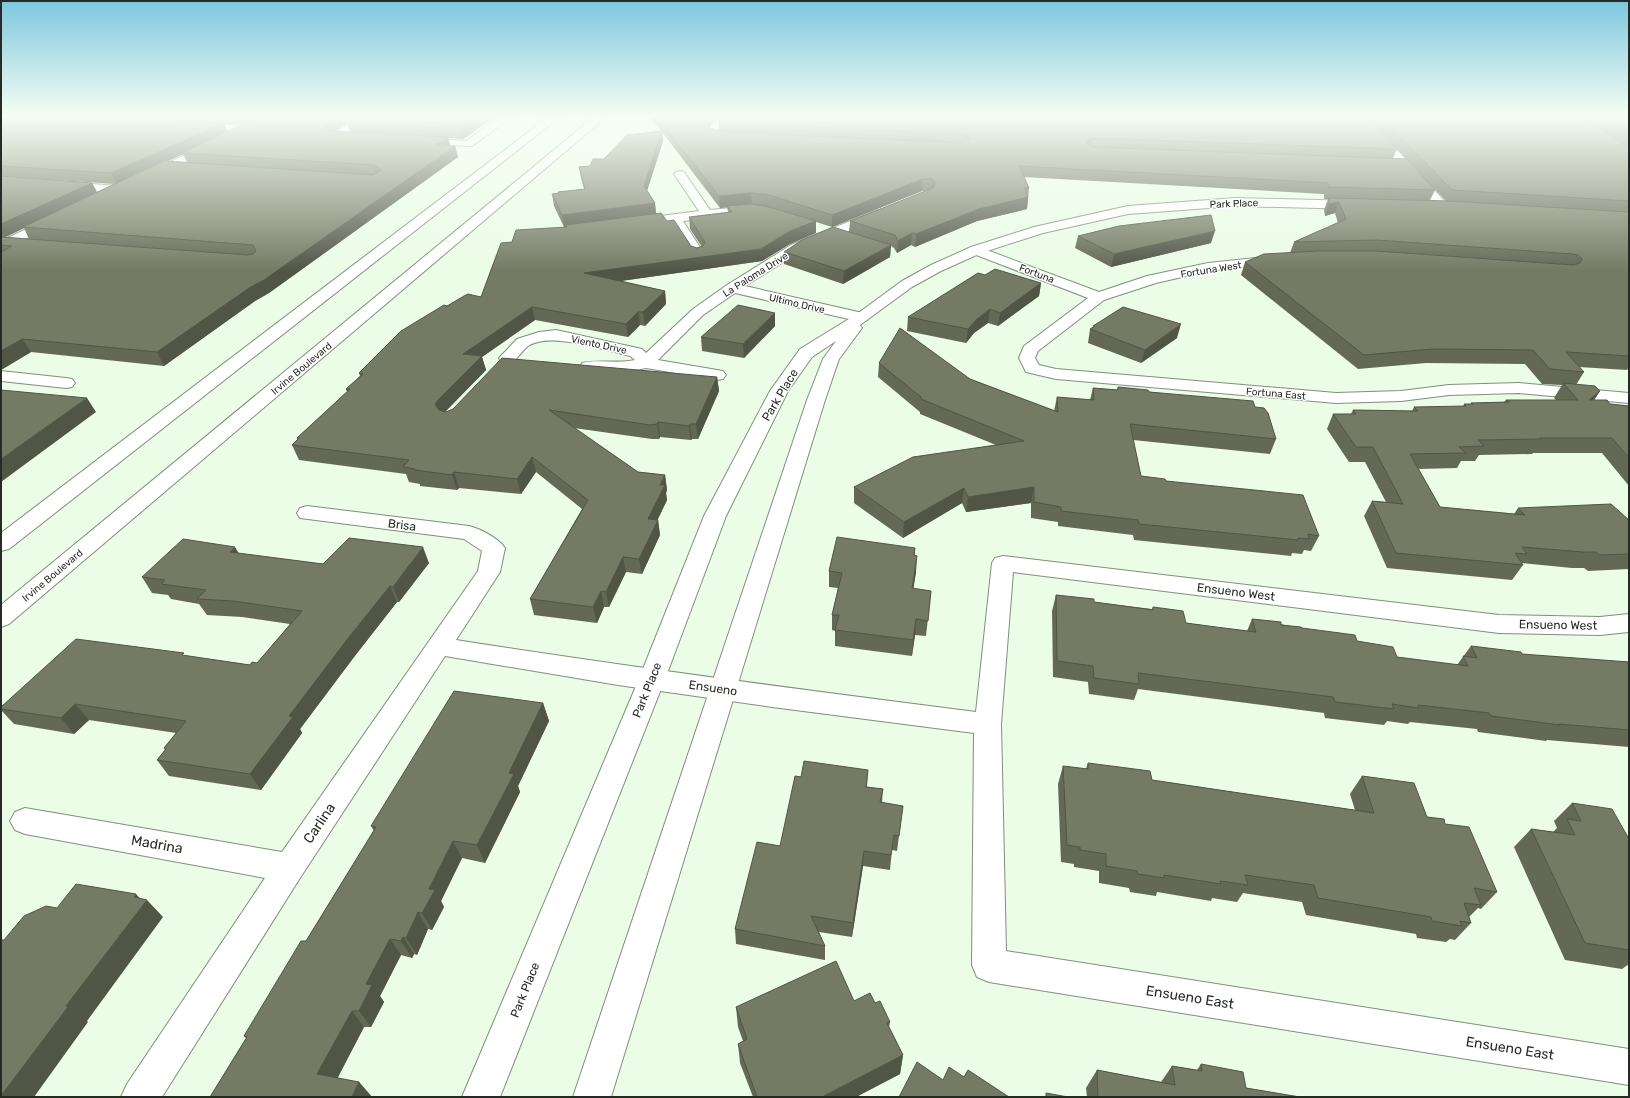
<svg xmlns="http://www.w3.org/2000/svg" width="1630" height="1098" viewBox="0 0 1630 1098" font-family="Rubik,sans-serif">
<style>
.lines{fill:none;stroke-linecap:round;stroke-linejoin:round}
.minor-casing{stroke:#7f8f7b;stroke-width:2}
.tertiary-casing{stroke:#7f8f7b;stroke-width:2}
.primary-casing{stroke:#7f8f7b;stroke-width:2}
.minor{fill:#fff;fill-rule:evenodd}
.tertiary{fill:#fff;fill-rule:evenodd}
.primary{fill:#fff;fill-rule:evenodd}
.wall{fill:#646956;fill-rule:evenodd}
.shaded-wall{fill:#515546}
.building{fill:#747a64;stroke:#515546}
.labels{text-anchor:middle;stroke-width:3;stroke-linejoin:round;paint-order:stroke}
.far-street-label{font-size:10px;fill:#262c25;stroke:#fff}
.street-label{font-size:12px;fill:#262c25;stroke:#fff}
.near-street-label{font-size:14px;fill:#262c25;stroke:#fff}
</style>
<rect width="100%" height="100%" fill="#ebfce7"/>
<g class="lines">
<defs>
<path id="minor" d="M360,117H373L337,139L333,140L328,137Z
M500,117H512L472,146L420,144L415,141L420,138L466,141Z
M718,117H729L717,131L719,133L741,136L742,138L741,140C729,143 714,141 707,131Z
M1354,117H1366L1369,120L1447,204L1449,207L1447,210H1439L1402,167Z
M196,123L246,126L251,129L246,132L192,128L191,126L192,124Z
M211,143L215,144L216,146L215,148L154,177H146L144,175L146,173Z
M680,171L684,172L710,210L752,206L756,207L758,210L756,213L752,214L683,221L705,255L703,258L698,259L693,258L671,222L637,227L632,226L631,223L632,220L637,219L699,211L674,174L676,172Z
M66,182L118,186L122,187L124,190L122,193L118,194L62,189L60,186L62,183Z
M878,210L882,211L884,214L882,217L801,251L745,286L867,314L870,317L867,320L862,322L735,293L703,315L658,360L723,371L726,375L723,379L717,380L646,368L623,373L582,371L580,367L582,363C599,359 617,364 635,360L630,356C605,350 567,338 543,341C538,342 532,343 528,346C518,354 517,365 501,362L499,358L517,339L539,332L556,330L642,349L646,353L693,309L727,285L791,245Z
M54,216L59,217L60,220L59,223L1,250V241Z
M976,246L1099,292L1147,276L1208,263L1275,256L1280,257L1282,260L1280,263L1275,264L1208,271L1156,283L1104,300L1038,351L1035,358L1039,365L1056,369L1336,393L1401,391L1449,385L1519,383L1629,393V403L1519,393L1449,395L1401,401L1336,403L1056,379L1026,372L1019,358L1024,346L1088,298L971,253L969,250L971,247Z
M1,371L66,378L72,379L75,383L72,387L66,388L1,381Z
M307,506L469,526C481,529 498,538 505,548L500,572L456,640C629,667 802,690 976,712L992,563L995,558L1003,556L1499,615L1600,617L1629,614V632L1600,635L1499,633L1013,572L1001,724L1006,951L1629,1049V1085L989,982L977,977L972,965L974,733L772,707L618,685L445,656L300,878L162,1097H121L127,1084L265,878L25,834L15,830L10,821L15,812L25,808L282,852L478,571L482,551L464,539L300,518L297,513L300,508Z"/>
<path id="tertiary" d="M1236,198L1356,201L1360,202L1362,205L1360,208L1356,209L1236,206L1128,214L1043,233L981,253L941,271L912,287L860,325L862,328L839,359L825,400L611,1097H573L807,400L823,359L836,341L812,357L788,391L726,516L665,679L500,1097H462L639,679L704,516L770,391L800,349L857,314L902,281L931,265L971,247L1034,227L1128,206Z"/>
<path id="primary" d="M548,117H560L9,549L1,551V533Z
M594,117H606L9,624L1,627V605Z"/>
</defs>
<!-- minor casing -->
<use href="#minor" class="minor-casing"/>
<!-- tertiary casing -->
<use href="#tertiary" class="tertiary-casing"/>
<!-- primary casing -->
<use href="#primary" class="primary-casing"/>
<!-- minor -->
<use href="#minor" class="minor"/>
<!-- tertiary -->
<use href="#tertiary" class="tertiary"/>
<!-- primary -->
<use href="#primary" class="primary"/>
</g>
<!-- wall -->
<path class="wall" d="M1,117H495L463,139L448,138L450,146H455L458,157L269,293L255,301L164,366L31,352L1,370ZM347,123L350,132H334ZM224,124H243L227,132ZM183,154L187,162L168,161ZM1,176L114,184L97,192L92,183ZM24,228L29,239L6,237Z
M650,117H716L709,127L710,128L722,131L719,130V120L1397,149L1393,158L1406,159L1368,117H1629V367L1627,370L1579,367L1584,372L1576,385L1600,391L1594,400L1610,404L1629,406V486L1602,453H1533L1532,454L1479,455L1475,461H1461L1457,468L1418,469L1440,507L1514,514L1518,508L1629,520V569L1588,571L1584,568H1572L1522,563L1523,565L1512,580L1387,568L1364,516L1372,501L1386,502L1365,462H1349L1327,429L1333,414H1351L1353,410L1412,411L1414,407H1463L1464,404H1471V403L1504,402L1506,400H1556L1554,398L1562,385L1542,384L1525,364L1426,363L1358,369L1241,275L1245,262L1290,253L1294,242L1338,223L1335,213L1325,216L1324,210L1328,199H1324V194L1024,177L1029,188L1027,209L977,221L915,247L911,245L897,253L894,248L891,246L890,257L843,284L784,264V252L849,232L850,221L926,191H922L832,227L816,222V233L790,244L762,261L620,281L665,291L666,304L645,326L640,325L628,337L535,320L482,357L486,370L445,412L717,377L719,391L698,439H692L691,440L660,437L659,439H652L574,428L638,472L665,475L667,490L666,493L667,500L657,520H658L660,535L642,574L626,572L609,607H604L597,623L534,615L530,599L582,509L536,472L521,494L459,488L457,490L420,486V484L409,482L406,474L299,460L292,445L298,440L297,438L347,392L346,389L360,376L359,373L447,306L481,297L512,242L566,227H564L554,206L552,194L558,193V192L584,189L581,178L579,167L590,166L661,131ZM662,132L720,208L727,207L728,212L689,217L690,229L702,247L697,248L691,246L667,221L656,213L655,203L647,191L663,141ZM1413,166L1446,201L1430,200L1435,190Z
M1078,236L1211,243L1111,267L1075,248Z
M985,275L1041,283L1039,296L998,326L988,323L974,333L966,343L907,331L908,317Z
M775,313V326L744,358L702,351L701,337Z
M1093,326L1177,338L1141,363L1088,343L1090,329L1093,328Z
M879,363L970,379L1054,411L1057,397L1090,400L1093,388L1117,390L1118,387L1255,407L1276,439L1270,454L1133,440L1141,476L1166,481L1319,536L1311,551L1304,550L1302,554L1292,553L1291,556L1134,540L1133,535L1058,526V522L1031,518V503L966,512L962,503L903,538L854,503V487L996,445L920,414V412L878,377Z
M915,548V555L916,572L913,589L931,591L926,636L915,635L912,656L835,646V631L832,630V615L838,588L829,587V571Z
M239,554L323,564L429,563L399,602H397L354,657L300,729L302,733L261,790L169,776L157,760L165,750L164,748L176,733L89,720L74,734L14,724L1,710V707L186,656L250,665L257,663L290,624L242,617L207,615L199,604L171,599L168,595L152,593L142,577Z
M1056,595L1094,602L1152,609L1153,607L1186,623L1216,627L1247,631L1252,619L1302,628L1357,641L1397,657L1457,665L1471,646L1522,654L1629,662V747L1547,740L1546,741L1478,732L1477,729L1410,722L1408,724L1387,721L1384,725L1325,718L1324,713L1138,689L1134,700L1089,694L1088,682L1053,677L1052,611Z
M543,703L549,721L518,786L520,792L485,863L462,858L441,901L444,907L432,930L428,929L417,955L414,954L412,958L401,955L380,996L384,1002L371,1027H364L337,1078L359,1082L372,1097H210L246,1038L244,1036L306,941L374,831L371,826Z
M1088,763L1152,780L1355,810L1350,794L1362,776L1427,817L1445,824L1497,892L1481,909L1478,908L1469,917L1471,923L1455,940L1450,939L1446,942L1417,938L1416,934L1306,915L1302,902L1243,893L1237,902L1212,898L1211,901L1157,892L1156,896L1130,892L1129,888L1099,883V871L1074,867V864L1061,862L1058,784L1063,766L1086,769Z
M801,777L883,789L882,803L903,806L897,851L892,850L890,870L863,866L852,937L819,932L825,946V960L736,944L735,929L780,846Z
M1572,803L1629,839V964L1622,969L1565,960L1514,847L1531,829L1553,832L1557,828L1554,821Z
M854,1001L875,1003L890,1022L889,1027L903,1055L900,1074L856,1097H753L740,1063L738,1044L743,1041L738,1027L736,1007Z
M1201,1064L1246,1088L1300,1097H1087L1086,1088L1097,1070L1161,1082L1172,1066L1197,1070Z"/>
<!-- shaded-wall -->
<path class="shaded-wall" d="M242,117H259L245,124Z
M337,117H356L347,123L327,136L324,128V126Z
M478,117H495L463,139L460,129Z
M707,117H716L706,131L705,121Z
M224,123L228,133L183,153V154L117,184L111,173Z
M662,131L663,141L645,197L644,186Z
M448,137L451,148L436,145Z
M1092,138L1090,148L1086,143Z
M455,146L458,157L269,293L255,301L164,366L157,352Z
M923,179L922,191L832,227V215Z
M92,183L98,194L23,227L24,228L1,239V241V224Z
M751,193L752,205L720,208L719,196Z
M1028,197L1027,209L977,221L915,247L916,234L979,209Z
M1339,202L1335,213L1325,216L1329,204Z
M655,203L656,215L564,227L562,215Z
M816,221V233L790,244L762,261L586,286L584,273L790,231Z
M1215,231L1211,243L1111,267L1114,254Z
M912,233L911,245L897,253L898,241Z
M891,245L890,257L843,284L844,271Z
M1041,283L1039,296L998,326L1000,313Z
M665,291L666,304L645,326L643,312Z
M532,307L535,320L482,357L486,370L443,414L440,419L435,404L463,354Z
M990,309L988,323L974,333L966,343L968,329L976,320Z
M638,312L640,325L628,337L626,324Z
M775,313V326L744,358L743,344Z
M1181,324L1177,338L1141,363L1145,350Z
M22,339L31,352L1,370V351Z
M717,377L719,391L698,439L696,424Z
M1600,391L1590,406L1589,400Z
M87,398L96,412L1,482V459Z
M658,422L660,437L659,439L657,424Z
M690,424L692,439L691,440L689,426Z
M532,457L536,472L521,494L517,479Z
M454,472L459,488L457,490L452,475Z
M665,475L667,490L666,493L667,500L651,534L648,519L660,485Z
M1034,487L1031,503L966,512L968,497Z
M964,488L962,503L903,538L904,522Z
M658,520L660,535L642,574L639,559Z
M235,547L244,562L230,552Z
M423,547L429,563L399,602L393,587Z
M917,556L916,572L911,604L912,588Z
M623,557L626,572L609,607L606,592Z
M390,586L397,602L354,657L300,729L302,733L261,790L250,774L289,716L346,641Z
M601,591L604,607L597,623L593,607Z
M916,619L915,635L912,656L913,640Z
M543,703L549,721L518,786L520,792L485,863L477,845L509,773Z
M75,704L89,720L74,734L61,718Z
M868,770L867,786L865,803L866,787Z
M453,841L462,858L441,901L444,907L432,930L422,913L429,889Z
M864,851L863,866L852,937L853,923Z
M136,894L144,903L147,900L163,917L87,1021L88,1022L34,1097H1V1096Z
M418,912L428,929L417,955L406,938Z
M403,937L414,954L412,958L401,941Z
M390,939L401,955L380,996L384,1002L371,1027L359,1011L366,984Z
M352,1011L364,1027L332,1089L317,1074Z
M903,1055L900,1074L856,1097H822Z
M359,1082L372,1097H352Z"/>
<!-- building -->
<path class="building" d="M1,117H129L224,123L111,173L1,166Z
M257,117H337L324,126V128L330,131L448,137L436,145L455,146L264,280L249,288L157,352L22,339L1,351V252L12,246L1,245V237L248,255L253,254L256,251L253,245L23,227L164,161L373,175L381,170L374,165L183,153Z
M356,117H478L460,129L347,123Z
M657,117H707L705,121L710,128L724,132L963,143L970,138L963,134L726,123L719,120L721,117H1366L1397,149L1092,138L1086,143L1092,147L1407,159L1435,190L1328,187V183L1019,166L1029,188H1025L1028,197L979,209L916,234L912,233L898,241L895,235L850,221L933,188L935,183L932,179H923L832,215L769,195L751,193L719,196Z
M1381,117H1584L1629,148V201L1452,190Z
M1602,117H1629V135Z
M662,131L644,186L655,203L562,215L552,194L559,193L558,192L585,189L579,167L590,166L593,159H604L627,135Z
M1,176L92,183L1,224Z
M1329,198L1448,201L1629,212V356L1566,352L1584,372L1550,369L1533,350L1433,349L1364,355L1245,262L1264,254L1319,251H1376L1573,265L1580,263L1582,259L1578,255L1573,254L1376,240L1294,242L1346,219L1339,202L1329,204Z
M751,204L766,206L816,221L790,231L761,249L584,273L665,291L643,312H638L626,324L532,307L463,354L482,356L438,400L435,404L439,410L446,412L453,409L502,358L717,377L696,424H690L689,426L658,422L657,424L650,425L549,410L638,472L665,475L660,485H665L648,519L658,520L639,559L623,557L606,592L601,591L593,607L530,599L588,500L532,457L517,479L454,472L452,475L415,470V469L403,467L409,460L292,445L299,438H297L350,389H346L363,374L359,373L401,331L444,305L447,306L464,296L468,294L481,297L501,243L512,242L516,230L567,227L566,225L661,213L667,221L674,220L691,246L697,248L703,246L705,242L689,217L732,212L727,206Z
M1211,215L1215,231L1114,254L1078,236L1119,226Z
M833,227L891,245L844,271L784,252L802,240Z
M995,269L1041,283L1000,313L990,309L976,320L968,329L908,317L978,273L985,275Z
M738,305L775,313L743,344L701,337Z
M1123,307L1181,324L1145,350L1090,329L1095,326H1093Z
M900,328L970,379L1058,412L1057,397L1094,400L1093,388L1118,390V387L1148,390L1149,392L1253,401L1255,407L1264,408L1268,413L1276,439L1130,424L1141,476L1165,479L1166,481L1303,495L1319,536L1308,534L1309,539L1298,538V540L1139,524L1138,520L1061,511V507L1034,502V487L968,497L964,488L904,522L854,487L913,457L1024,441L921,399V397L879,363Z
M1563,383L1595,386L1600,391L1589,400H1607L1610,404L1629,406V458L1612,438H1540L1541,439L1478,440L1484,446L1459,447L1466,453L1410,454L1440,507L1525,515L1518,508L1611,504L1629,520V554L1599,555L1596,552H1583L1522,547L1527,554L1515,553L1523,565L1396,553L1372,501L1403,504L1373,447H1356L1333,414H1356L1353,410L1418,411L1414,407L1466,406L1464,404H1473L1471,403L1509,402L1506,400H1578Z
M1,390L87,398L1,459Z
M837,537L915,548L914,555L917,556L912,588L931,591L928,621L916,619L913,640L835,630L839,615H832L842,573L829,571Z
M349,538L423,547L393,587L390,586L346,641L289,716L293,717L250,774L157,760L166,749L164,748L186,721L75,704L61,718L1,709V707L76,639L184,653L182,655L250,665L252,662L257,663L302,611L233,601L197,599L206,590L161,584L165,580L142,577L183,539L235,547L230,552L323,564Z
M1056,595L1094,599V602L1153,610V607L1183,611L1186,623L1216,627L1256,632L1252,619L1281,622V625L1301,627L1302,628L1355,635L1357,641L1393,647L1397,657L1468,666L1463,656L1477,658L1471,646L1521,652L1522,654L1629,662V730L1559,724L1560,725L1491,716L1489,713L1418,705L1419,708L1392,704L1394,709L1335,702L1333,697L1138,673L1139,684L1094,678L1093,666L1057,661Z
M454,691L543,703L509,773L514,774L477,845L453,841L429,889L435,890L422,913L418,912L406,938L403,937L401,941L390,939L366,984L372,985L359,1011H352L317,1074L359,1082L352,1097H210L247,1037L244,1036L301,941H306L376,827L371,826Z
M804,761L868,770L866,787L883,789L880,802L903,806L899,836L894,835L891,855L864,851L853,923L811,916L825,946L735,929L757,842L780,846L795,776L801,777Z
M1088,763L1150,771L1152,780L1374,813L1362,776L1414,783L1427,817L1444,819L1445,824L1469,827L1497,892L1474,888L1481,905L1464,903L1471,923L1460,921L1462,926L1432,921L1431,917L1318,898L1314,885L1245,875L1248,885L1220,881L1221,884L1164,875V878L1138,874L1137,871L1106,866V854L1080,850V847L1067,845L1063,766L1088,769Z
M1572,803L1612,809L1629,839V950L1585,943L1531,829L1575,835L1567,819L1581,821Z
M76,884L136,894L134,897L147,900L66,1006L68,1007L1,1096V940H4L24,916L46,906L57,908Z
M836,961L854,1001L870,993L875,1003L880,1001L890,1022L887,1023L903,1055L822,1097H757L738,1044L747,1039L736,1007Z
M917,1062L943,1080L949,1067L964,1077L968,1070L1009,1097H899Z
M1201,1064L1243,1072L1246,1088L1300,1097H1098L1097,1070L1175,1085L1172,1066L1202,1071Z
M1046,1093L1068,1097H1046Z"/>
<!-- sky -->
<linearGradient id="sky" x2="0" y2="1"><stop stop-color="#7cc7de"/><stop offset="0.43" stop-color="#f6fef4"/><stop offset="1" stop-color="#f6fef4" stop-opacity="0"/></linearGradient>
<rect width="1630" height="271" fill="url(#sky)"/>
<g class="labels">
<!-- far-street labels -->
<g class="far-street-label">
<text transform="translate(1234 203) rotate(-2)" y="4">Park Place</text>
<text transform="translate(1211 269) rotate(-9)" y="4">Fortuna West</text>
<text transform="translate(1037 273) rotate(21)" y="4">Fortuna</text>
<text transform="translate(755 274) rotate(-32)" y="4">La Paloma Drive</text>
<text transform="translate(797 303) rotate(13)" y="4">Ultimo Drive</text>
<text transform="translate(599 344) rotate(12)" y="4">Viento Drive</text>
<text transform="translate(301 368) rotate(-40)" y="4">Irvine Boulevard</text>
<text transform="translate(1276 393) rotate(5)" y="4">Fortuna East</text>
<text transform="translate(52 575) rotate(-40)" y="4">Irvine Boulevard</text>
</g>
<!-- street labels -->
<g class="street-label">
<text transform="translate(780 395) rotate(-59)" y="4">Park Place</text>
<text transform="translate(402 525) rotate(7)" y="4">Brisa</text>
<text transform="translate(1236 592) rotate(7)" y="4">Ensueno West</text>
<text transform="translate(1558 625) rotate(1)" y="4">Ensueno West</text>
<text transform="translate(713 688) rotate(8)" y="4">Ensueno</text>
<text transform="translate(647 690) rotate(-68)" y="4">Park Place</text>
<text transform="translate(525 990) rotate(-68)" y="4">Park Place</text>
</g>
<!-- near-street labels -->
<g class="near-street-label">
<text transform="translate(319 823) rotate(-56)" y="5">Carlina</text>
<text transform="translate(157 844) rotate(10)" y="5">Madrina</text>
<text transform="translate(1190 997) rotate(9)" y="5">Ensueno East</text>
<text transform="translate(1510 1048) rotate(9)" y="5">Ensueno East</text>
</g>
</g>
<!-- border -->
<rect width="1630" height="1098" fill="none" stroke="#262c25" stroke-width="4"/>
</svg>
